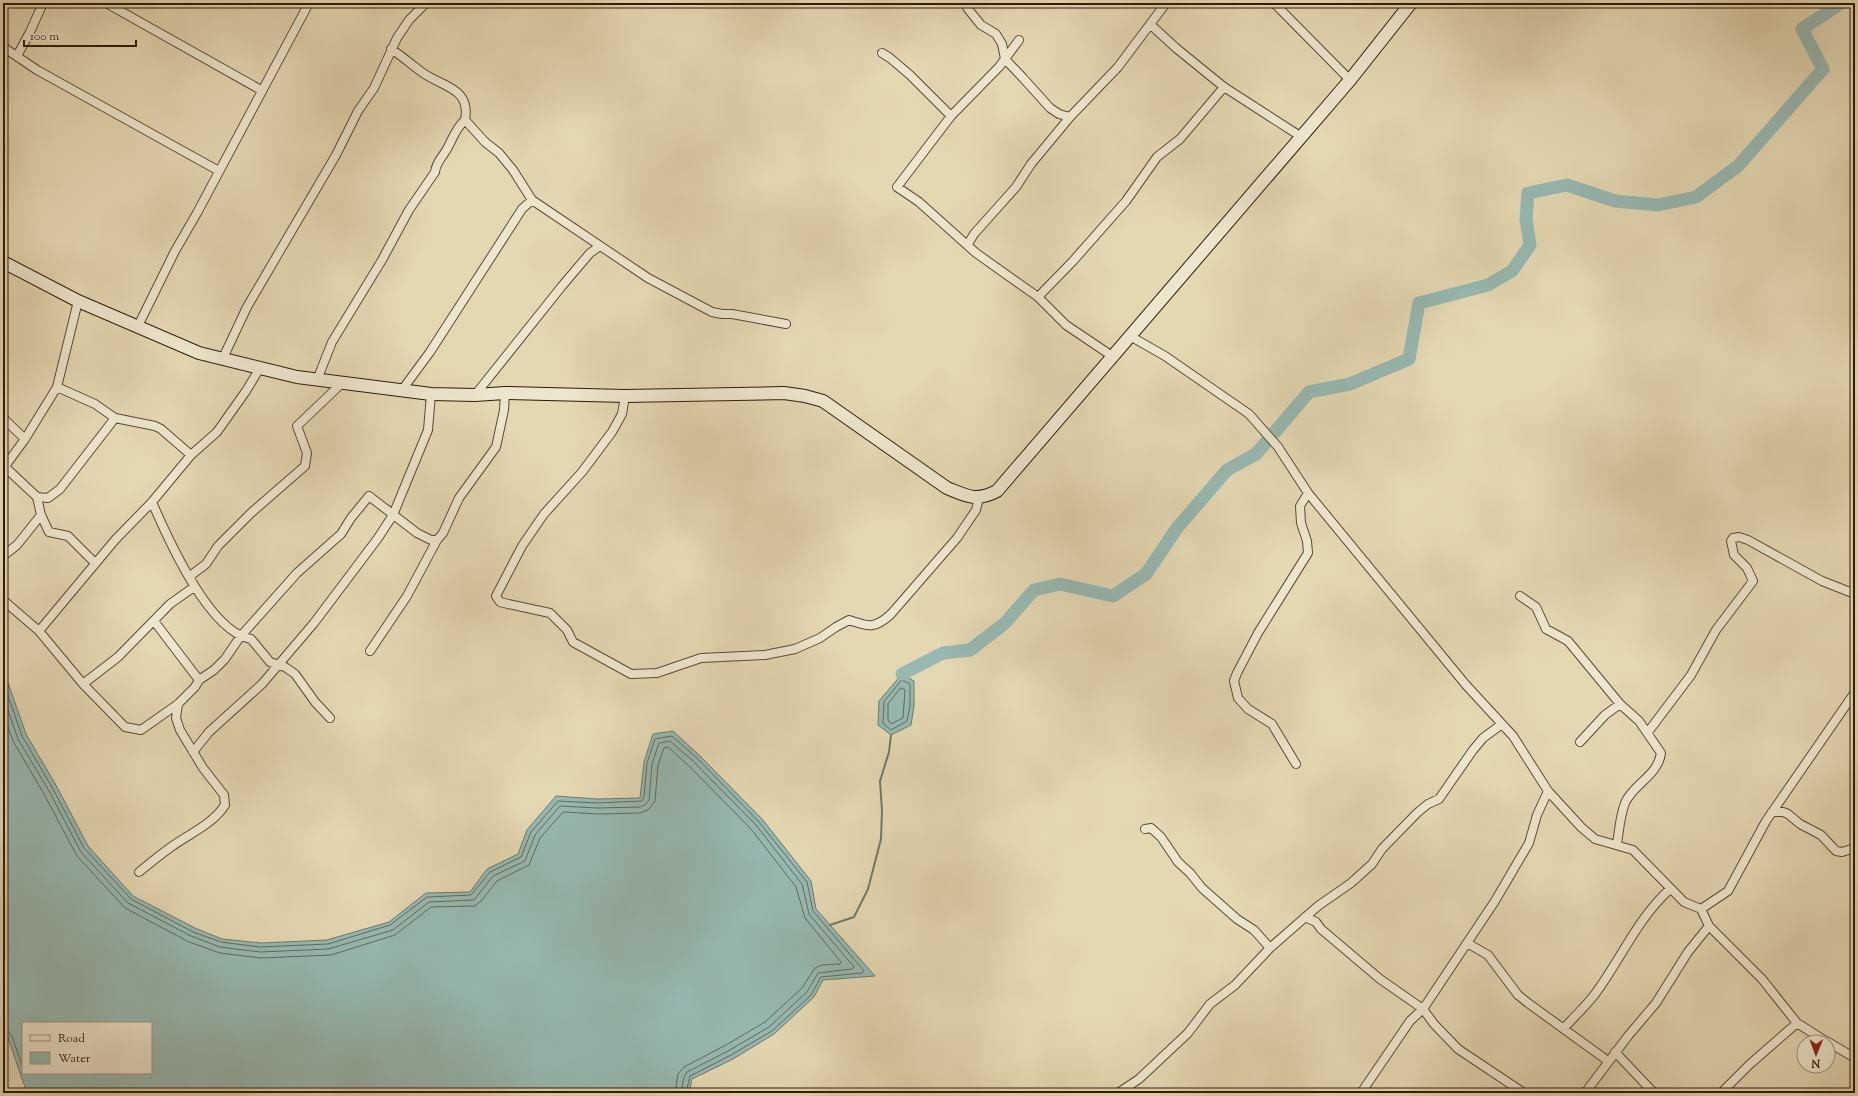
<svg xmlns="http://www.w3.org/2000/svg" width="1858" height="1096" viewBox="0 0 1858 1096" font-family="'Sorts Mill Goudy',serif">
<style>
.water{fill:#97b9b2;stroke:#6d7a6e;fill-rule:evenodd}
.lines{fill:none;stroke-linecap:round;stroke-linejoin:round}
.shore{stroke:#626a5d;stroke-width:1}
.stream{stroke:#6d7a6e;stroke-width:2}
.river{stroke:#97b9b2;stroke-width:13}
.street-casing{stroke:#5c4a33;stroke-width:10}
.secondary-casing{stroke:#2e1b08;stroke-width:14}
.street{stroke:#ede6ce;stroke-width:8}
.secondary{stroke:#ede6ce;stroke-width:12}
</style>
<rect width="100%" height="100%" fill="#e4d8b3"/>
<filter id="stains"><feTurbulence type="fractalNoise" baseFrequency=".005" numOctaves="4"/><feColorMatrix values="0 0 0 0 .2 0 0 0 0 .09 0 0 0 0 .02 0 0 0 .5 -.17"/></filter>
<radialGradient id="worn" r=".72"><stop offset=".6" stop-color="#630" stop-opacity="0"/><stop offset="1" stop-color="#630" stop-opacity=".3"/></radialGradient>
<!-- water -->
<path class="water" d="M3,674L7,680L26,734L57,787L88,846L133,896L195,928L222,939L261,943L327,940L389,922L426,893L470,892L487,869L518,854L527,830L556,796L597,799L640,798L644,762L653,734L673,731L700,756L762,819L811,881L816,909L875,976L823,980L814,997L774,1034L733,1059L692,1079L689,1093H27L8,1038L3,1030ZM23,1023H151V1073H23Z
M902,674L914,681V706L911,725L891,735L878,725L879,701Z"/>
<g class="lines">
<!-- shore -->
<path class="shore" d="M902,680L910,684V706L907,721L891,730L883,723L884,702Z
M3,681L22,736L53,789L84,848L131,899L193,932L221,942L260,947L328,944L390,925L427,897L471,895L490,872L521,857L531,832L558,801L597,803L642,801L644,797L647,763L655,739L672,736L698,759L759,822L807,882L813,911L864,971L862,973L821,977L811,995L772,1031L731,1055L690,1076L686,1093
M901,688L905,690L903,718L891,724L888,720V704Z
M3,696L18,739L49,791L81,852L128,903L191,936L220,947L260,952L328,949L393,930L429,902L474,900L493,876L525,861L535,835L560,806L597,808L640,807L645,805L649,800L652,764L659,743L670,741L694,762L756,825L802,884L809,914L854,967L852,969L818,973L807,992L769,1027L728,1051L687,1072L684,1077L681,1093
M3,714L13,741L44,794L77,856L125,908L189,942L220,953L261,958L331,955L395,935L431,907L475,906L481,901L497,881L529,865L540,838L563,812L598,814L640,813L648,810L655,801L658,765L664,748L668,747L690,767L751,829L796,887L805,918L841,962L840,964L822,965L815,968L802,988L765,1022L726,1045L684,1067L678,1074L675,1093
M3,1028L7,1030L12,1036L23,1068"/>
<!-- stream -->
<path class="stream" d="M830,925L854,917L868,889L881,839L882,811L880,781L889,752L891,735"/>
<!-- river -->
<path class="river" d="M902,674L943,653L970,650L1005,623L1034,590L1060,584L1113,596L1146,574L1177,528L1227,470L1256,454L1309,392L1350,384L1409,359L1419,303L1488,285L1512,271L1530,245L1526,219L1528,193L1567,185L1615,201L1658,205L1696,197L1738,166L1823,69L1802,29L1841,3"/>
<defs>
<path id="street" d="M106,3L261,90
M965,3L968,9L981,25L996,34L1002,44L1005,59L1023,78L1050,108L1059,114L1070,117
M1274,3L1350,80
M1151,25L1176,48L1224,87L1300,136
M1019,40L999,67L951,116L897,187L919,202L976,253L1038,297L1066,325L1112,356
M3,47L37,70L219,171
M882,53L890,58L910,75L951,116
M17,56L30,32L43,3
M465,120L485,142L499,153L513,170L532,200L648,278L712,312L722,314H732L786,324
M968,244L974,234L1016,187L1031,164L1070,117L1118,67L1166,3
M1038,297L1073,261L1126,201L1157,157L1180,139L1224,87
M137,328L175,251L197,213L309,3
M1130,336L1165,356L1249,414L1278,447L1308,493L1466,685L1513,736L1548,791L1581,827L1595,839L1633,850L1684,902L1701,909L1709,926L1762,979L1797,1023L1827,1042
M223,358L247,307L336,155L358,111L374,88L397,38L409,20L426,3
M317,380L332,342L382,260L409,210L435,172C436,161 444,156 448,147C454,136 456,128 465,120C471,88 443,87 423,73C412,65 402,56 391,49
M57,387L95,404L115,418L155,426L161,429L191,455
M402,390L430,352L522,209L532,200
M475,395L562,286L590,253L600,246
M625,396L622,414L612,432L582,472L544,514L522,546L496,596L500,602L508,604L550,613L567,630L573,642L631,674L657,673L701,658L765,655L795,649L820,638L836,627L849,620C869,627 875,629 891,614L957,538L976,510L979,498
M3,418L25,439
M5,467L37,497L41,515L49,532L68,536L95,563
M3,469L25,439L57,387L78,301
M37,497L48,498L60,489L115,418
M152,502C168,539 209,632 251,639L270,662L285,667L295,674L315,702L330,718
M3,556L17,545L41,515
M190,576L206,564L218,546L251,513L305,466L307,453L297,426L341,384
M1520,596L1536,607L1546,629L1568,641L1620,704L1639,721L1661,753C1658,776 1633,784 1625,803C1620,816 1619,831 1617,844
M3,600L39,631L83,684L125,727L141,730L178,704L195,687L199,680L214,670L225,659L240,637L297,573L341,534L351,518L369,496L417,533L431,540H437
M154,621L199,680
M39,631L115,540L152,502L191,455L217,432L246,391L260,368
M370,651L407,596L437,540L443,533L459,498L496,447L504,410L505,393
M83,684L118,657L170,604L194,587
M1648,732L1691,675L1716,630L1753,581L1747,568L1734,555L1731,541L1733,538L1739,537L1748,540L1822,581L1855,594
M1580,742L1605,715L1620,704
M193,752L209,732L262,684L314,623L378,538L393,515L428,430L431,394
M1296,764L1272,724L1248,709L1238,698L1234,681L1237,673L1258,633L1308,553L1307,541L1301,523L1300,506L1308,493
M1772,812H1783L1788,814L1800,824L1821,835L1836,851L1842,852L1855,848
M1145,829L1151,828L1161,837L1178,862L1190,873L1202,888L1237,919L1254,930L1270,948
M139,872C150,863 160,855 171,847C189,834 213,824 225,805L224,795L203,768L180,730L176,718L178,704
M1701,909L1728,891L1766,821L1855,692
M1305,917L1316,922L1321,929L1380,979L1423,1009L1434,1024L1458,1049L1524,1093
M1467,943L1488,955L1518,995L1528,1003L1608,1061
M1564,1028C1574,1017 1586,1006 1595,994C1621,959 1637,919 1670,889
M1828,1042L1855,1058
M1615,1052L1654,1093
M1118,1093L1139,1079L1188,1033L1210,1004L1235,985L1270,948L1318,906L1351,883L1372,864L1382,849L1417,813L1428,804L1439,799L1473,750L1483,738L1502,724
M1361,1093L1410,1021L1423,1009L1495,901L1529,843L1537,815L1548,791
M1585,1093L1628,1036L1656,1003L1688,952L1709,926
M1721,1093L1749,1065L1797,1023"/>
<path id="secondary" d="M3,262L78,301L199,353L297,377L431,394L475,395L505,393L625,396L784,393L805,396L823,401L947,488C967,496 976,502 997,491L1350,80L1411,3"/>
</defs>
<!-- street casing -->
<use href="#street" class="street-casing"/>
<!-- secondary casing -->
<use href="#secondary" class="secondary-casing"/>
<!-- street -->
<use href="#street" class="street"/>
<!-- secondary -->
<use href="#secondary" class="secondary"/>
</g>
<!-- margin -->
<rect width="1858" height="1096" fill="none" stroke="#e4d8b3" stroke-width="16"/>
<rect x="4" y="4" width="1850" height="1088" fill="none" stroke="#2e1b08" stroke-width="2"/>
<rect x="8" y="8" width="1842" height="1080" fill="none" stroke="#2e1b08"/>
<!-- legend -->
<rect x="22" y="1022" width="130" height="52" fill="#ede6ce" stroke="#a1957f"/>
<rect x="30" y="1035" width="20" height="6" fill="#ede6ce" stroke="#a1957f"/>
<text x="58" y="1042" font-size="12" fill="#2e1b08">Road</text>
<rect x="30" y="1052" width="20" height="12" fill="#97b9b2" stroke="#a1957f"/>
<text x="58" y="1062" font-size="12" fill="#2e1b08">Water</text>
<!-- north arrow -->
<g transform="translate(1816 1054) rotate(181)"><circle r="19" fill="#ede6ce" stroke="#a1957f"/>
<path d="M0-3L7 15L0 10L-7 15Z" fill="#8f2418"/>
<text y="-6" font-size="11" font-weight="bold" text-anchor="middle" fill="#2e1b08">N</text>
</g>
<!-- scale -->
<path d="M24 40v6h112v-6" fill="none" stroke="#2e1b08" stroke-width="2"/>
<text x="30" y="40" font-size="12" fill="#2e1b08" stroke="#ede6ce" stroke-width="3" paint-order="stroke">100 m</text>
<rect width="100%" height="100%" filter="url(#stains)"/>
<rect width="100%" height="100%" fill="url(#worn)"/>
</svg>
